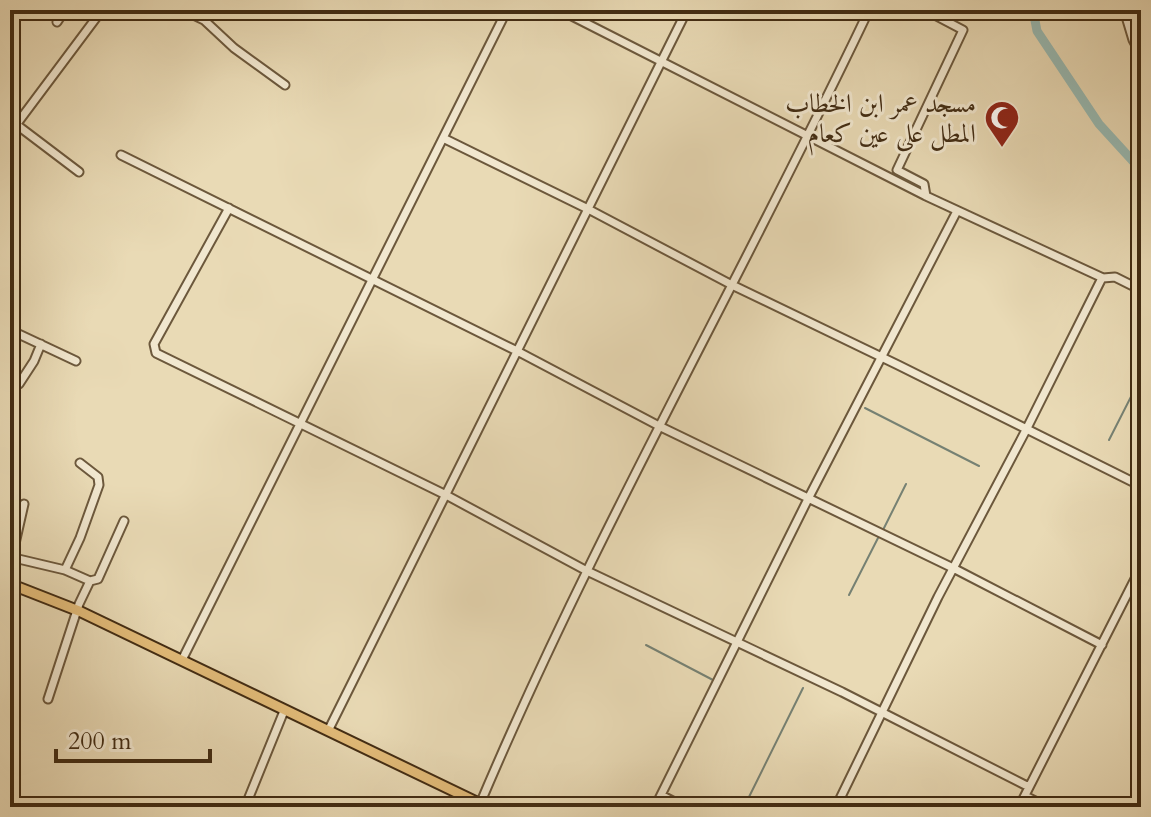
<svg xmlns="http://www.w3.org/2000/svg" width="1151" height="817" viewBox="0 0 1151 817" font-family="Cardo,Amiri,serif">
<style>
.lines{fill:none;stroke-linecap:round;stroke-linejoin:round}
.stream{stroke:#768173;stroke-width:2}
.river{stroke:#98bab3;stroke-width:9}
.minor-casing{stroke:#6c583c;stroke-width:11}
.major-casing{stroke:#422c13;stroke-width:13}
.minor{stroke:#f1e7cf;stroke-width:7}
.major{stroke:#e4bd7a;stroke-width:9}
.labels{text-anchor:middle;stroke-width:6;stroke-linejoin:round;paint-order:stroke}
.poi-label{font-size:26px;fill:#422c13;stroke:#f1e7cf;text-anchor:end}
</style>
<rect width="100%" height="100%" fill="#e9dab5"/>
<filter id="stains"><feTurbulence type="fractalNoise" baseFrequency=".0025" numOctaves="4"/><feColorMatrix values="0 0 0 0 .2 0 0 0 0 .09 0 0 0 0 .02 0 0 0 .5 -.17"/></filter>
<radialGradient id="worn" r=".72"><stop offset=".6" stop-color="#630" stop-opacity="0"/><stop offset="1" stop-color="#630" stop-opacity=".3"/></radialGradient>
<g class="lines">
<!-- stream -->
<path class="stream" d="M865,408L979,466
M1109,440L1141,377
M883,530L906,484
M849,595L878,538
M646,645L713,680
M744,807L803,688"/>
<!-- river -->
<path class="river" d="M1033,10L1037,31L1099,124L1141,170"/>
<defs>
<path id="minor" d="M183,10L204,20L234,48L285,85
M560,10L926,196L1103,278L1115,277L1141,290
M925,10L963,30L897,170L924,184L926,196
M1124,10L1133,40L1141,55
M204,20L211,10
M57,22L65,10
M17,125L79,172
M10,133L102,10
M443,138L588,209L732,285L898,365L1141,486
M121,155L517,351L661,427L953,568L1102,645
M229,208L154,344L156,353L446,495L587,571L842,692L1029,787
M10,330L76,361
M19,384L34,361L41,344
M10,557L65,570L90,581L79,604L48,699
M12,557L24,504
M65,570L80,538L99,485L98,477L80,463
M90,581L98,579L124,521
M182,660L507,10
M329,729L687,10
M661,795L684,807
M1025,796L1047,807
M480,804C595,532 743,276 869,10
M245,807L284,711
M655,807L809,497L957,211
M836,807L938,597L1026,430L1102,278
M1019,807L1141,567"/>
<path id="major" d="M10,584L79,611L487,807"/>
</defs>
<!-- minor casing -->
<use href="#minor" class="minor-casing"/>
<!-- major casing -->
<use href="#major" class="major-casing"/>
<!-- minor -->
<use href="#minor" class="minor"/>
<!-- major -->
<use href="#major" class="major"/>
</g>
<!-- icons -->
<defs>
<symbol id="mosque-pin" viewBox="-11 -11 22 30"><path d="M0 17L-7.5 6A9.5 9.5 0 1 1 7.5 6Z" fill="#8f2418" stroke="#f1e7cf"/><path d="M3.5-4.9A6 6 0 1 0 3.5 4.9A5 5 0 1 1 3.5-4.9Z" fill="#fff"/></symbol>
</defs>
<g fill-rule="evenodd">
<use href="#mosque-pin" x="982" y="98" width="40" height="54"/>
</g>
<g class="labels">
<!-- poi labels -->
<g class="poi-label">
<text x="976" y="112">مسجد عمر ابن الخطاب<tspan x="976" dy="30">المطل على عين كعام</tspan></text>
</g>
</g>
<!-- margin -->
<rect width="1151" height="817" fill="none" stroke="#e9dab5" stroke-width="40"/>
<rect x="12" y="12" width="1127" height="793" fill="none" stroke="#422c13" stroke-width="4"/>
<rect x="20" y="20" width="1111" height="777" fill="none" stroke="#422c13" stroke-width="2"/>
<!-- scale -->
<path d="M56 749v12h154v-12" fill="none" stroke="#422c13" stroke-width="4"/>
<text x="68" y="749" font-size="24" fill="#422c13" stroke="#f1e7cf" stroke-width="6" paint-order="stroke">200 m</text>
<rect width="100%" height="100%" filter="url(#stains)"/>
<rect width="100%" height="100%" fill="url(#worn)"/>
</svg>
